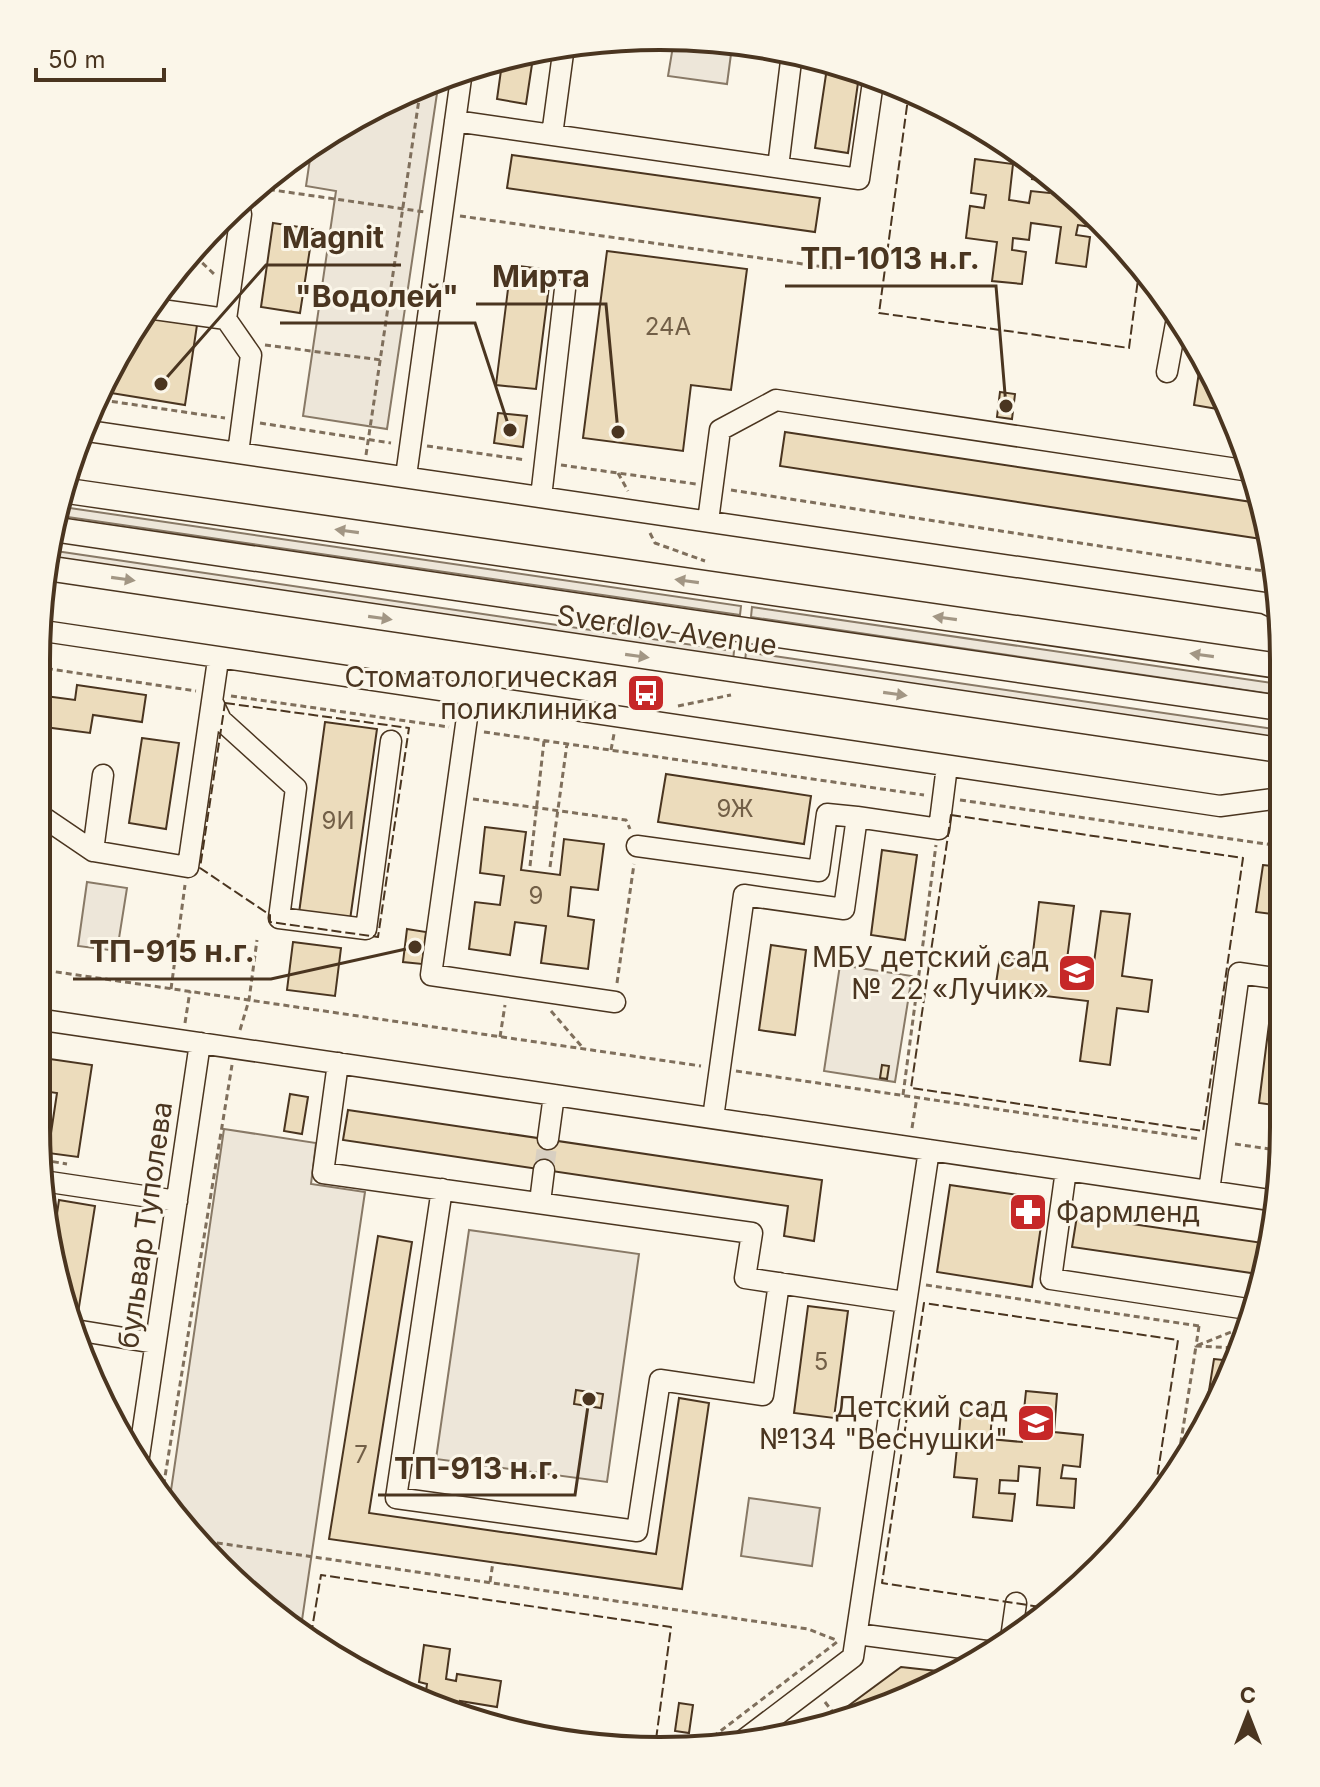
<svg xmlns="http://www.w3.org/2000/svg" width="1320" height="1787" viewBox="0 0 1320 1787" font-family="Inter,sans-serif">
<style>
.green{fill:#ede6d9;stroke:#887966;stroke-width:2}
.building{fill:#ecdcbc;stroke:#4a3520;stroke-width:2}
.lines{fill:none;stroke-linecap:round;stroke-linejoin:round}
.minor-tunnel{stroke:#d8cfc1;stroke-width:20;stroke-dasharray:20 10;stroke-linecap:butt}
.minor-casing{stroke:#4a3520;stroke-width:23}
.major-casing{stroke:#4a3520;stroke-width:27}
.path{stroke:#7f6f5c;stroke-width:3;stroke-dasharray:6 4;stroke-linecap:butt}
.minor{stroke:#fbf6e9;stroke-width:20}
.major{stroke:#fbf6e9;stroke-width:24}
.fence{stroke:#4a3520;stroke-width:2;stroke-dasharray:10 4;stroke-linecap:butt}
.oneway{fill:#a29684}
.labels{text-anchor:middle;stroke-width:6;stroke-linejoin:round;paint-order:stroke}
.number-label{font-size:24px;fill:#725f47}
.street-label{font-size:28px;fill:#4a3520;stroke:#fbf6e9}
.poi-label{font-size:28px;fill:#4a3520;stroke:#fbf6e9;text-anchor:end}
.rim{fill:none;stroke:#4a3520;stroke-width:4}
.leader{fill:none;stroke:#4a3520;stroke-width:3}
.callout-dot{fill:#4a3520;stroke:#fbf6e9;stroke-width:3}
.callout-label{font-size:30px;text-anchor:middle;font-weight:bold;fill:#4a3520;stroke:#fbf6e9;stroke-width:6;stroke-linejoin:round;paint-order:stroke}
</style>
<rect width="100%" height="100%" fill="#fbf6e9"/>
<!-- green -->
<path class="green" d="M673,46L731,54L727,84L668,76Z
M439,80L387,429L303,416L336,191L306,186L312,145L384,100Z
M56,506L741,606L740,615L54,515Z
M49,550L734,651L733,661L47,560Z
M752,607L1279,684V695L751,617Z
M746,652L1280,730V739L745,661Z
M87,882L127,888L117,951L78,946Z
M840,965L912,976L895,1082L824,1071Z
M224,1129L316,1143L311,1184L365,1192L301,1627L219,1569L169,1504Z
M469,1230L639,1254L607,1482L436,1459Z
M749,1498L820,1508L812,1566L741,1556Z"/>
<!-- building -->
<path class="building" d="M534,51L526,104L497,99L503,56Z
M828,61L860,69L848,153L815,148Z
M512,155L820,198L815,232L507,188Z
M975,159L1013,164L1009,200L1029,203L1031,191L1049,193L1050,181L1032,179L1034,164L1072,191L1094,215L1092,227L1078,225L1076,235L1090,237L1086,267L1056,263L1061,227L1031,223L1029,240L1013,238L1012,250L1026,252L1022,284L992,281L997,242L966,238L970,206L984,208L986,195L971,193Z
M273,223L313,229L300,313L261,307Z
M607,251L747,269L731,390L691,385L683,451L583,438Z
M511,265L551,270L536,389L496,385Z
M140,317L197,325L185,405L105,392Z
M1201,359L1229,409V411L1194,405Z
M1000,392L1015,394L1012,419L997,417Z
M498,413L527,416L523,447L494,443Z
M785,432L1258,503L1268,540L780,466Z
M77,685L146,695L142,722L93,715L90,733L37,726V695L75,700Z
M325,722L377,729L350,920L299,913Z
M142,738L179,743L166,829L129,823Z
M666,774L811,796L804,844L658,822Z
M485,827L526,832L521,870L560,875L564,839L604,844L598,890L571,887L568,916L594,920L588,969L541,963L546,926L515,922L510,955L469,949L475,902L500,905L504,876L480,873Z
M882,850L917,855L905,940L871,935Z
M1263,865L1281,867V915L1256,912Z
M1039,902L1074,906L1066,967L1093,970L1101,911L1130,914L1122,976L1152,980L1148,1012L1117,1008L1110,1065L1080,1061L1088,1001L995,990L1000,957L1032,961Z
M407,929L426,932L422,964L403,962Z
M293,942L341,948L335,996L287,990Z
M771,945L806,950L795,1035L759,1030Z
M1270,1016L1282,1017V1106L1259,1103Z
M36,1057L92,1065L78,1157L48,1153L57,1093L36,1090Z
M882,1065L889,1066L887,1079L880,1078Z
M290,1094L308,1097L302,1134L284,1131Z
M348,1110L822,1180L814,1241L784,1236L788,1206L343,1140Z
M950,1185L1045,1199L1032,1287L937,1272Z
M59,1200L95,1206L78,1313L66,1311L57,1289L52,1248Z
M1077,1216L1270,1244L1265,1275L1072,1247Z
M378,1236L412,1242L369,1513L656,1554L679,1398L709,1403L682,1589L329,1539Z
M808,1306L848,1311L834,1418L794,1413Z
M1214,1359L1233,1361L1202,1435Z
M93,1375L102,1377L100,1391Z
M576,1390L603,1394L601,1408L574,1404Z
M1026,1391L1057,1394L1054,1432L1083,1435L1080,1467L1063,1465L1061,1478L1076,1479L1074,1508L1037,1505L1040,1468L1019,1466L1018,1481L1000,1480L999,1493L1015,1494L1012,1521L973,1517L977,1479L954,1477L957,1447L971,1448L973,1435L959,1434L962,1402L993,1405L990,1439L1022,1442L1023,1435L1036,1436L1038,1422L1023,1420Z
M424,1645L450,1649L446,1679L456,1681L457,1674L501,1681L497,1707L460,1701L459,1710L466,1714L393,1689V1686L426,1691L427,1684L419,1682Z
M901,1667L946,1672L861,1718L821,1726Z
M679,1703L693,1705L689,1733L675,1731Z"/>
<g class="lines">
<!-- minor-tunnel -->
<path class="minor-tunnel" d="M544,1170L548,1139"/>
<defs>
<path id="minor" d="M455,121L859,179L874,75
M552,135L564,46
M778,167L792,53
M147,308L226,319L251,355L238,453
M226,319L241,214
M1167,372L1177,318
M88,431L1264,603L1279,610
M406,476L462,71
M541,497L565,289
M708,521L720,430L776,400L1250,471
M37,630L1220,806L1280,798
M470,696L431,975L615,1002
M212,701L221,720L296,788L279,918L366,929L391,741
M37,813L93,851L188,867L218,660
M637,846L819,871L827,814L857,817
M93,851L103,775
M36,1019L1277,1201
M338,1063L323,1173L752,1233L745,1278L905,1302
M713,1118L744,895L844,909L857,817L939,829L947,766
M36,1129L40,1130L38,1141
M548,1139L554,1095
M1066,1170L1051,1279L1254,1310
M43,1181L177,1201
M442,1189L396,1498L637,1531L660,1380L763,1395L779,1283
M1209,1191L1239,973L1281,979
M540,1202L544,1170
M75,1330L155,1343
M138,1463L200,1043
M857,1634L986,1651
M1011,1638L1016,1603
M741,1742L853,1657L929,1150"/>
<path id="major" d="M61,490L1279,666
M52,529L1279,708
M46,568L1280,750"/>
</defs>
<!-- minor casing -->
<use href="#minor" class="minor-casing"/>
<!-- major casing -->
<use href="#major" class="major-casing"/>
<!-- path -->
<path class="path" d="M259,188L425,212
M253,202L255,192
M460,216L846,270
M195,256L214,274
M265,345L381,360
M102,400L225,418
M260,423L391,443
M427,446L526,460
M366,455L421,86
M561,465L696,484
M618,473L628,491
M731,490L1277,573
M650,533L655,543L705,561
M37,667L196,691
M231,696L449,727
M678,706L731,695
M484,732L924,795
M611,750L614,734
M473,799L626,820L630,829
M960,800L1280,846
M530,866L544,741
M550,867L567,744
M36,969L701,1066
M617,983L634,864
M171,989L185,885
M551,1011L583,1048
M185,1023L190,991
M240,1030L249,1000L257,940
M500,1037L505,1005
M736,1071L1200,1139
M903,1095L936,845
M912,1128L917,1097
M1235,1144L1283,1151
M43,1160L67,1164
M926,1285L1199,1326
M1199,1326L1196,1346L1238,1348
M1176,1473L1196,1346L1244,1327
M162,1495L232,1065
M197,1540L808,1629L836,1640
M490,1582L493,1562
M825,1702L835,1715
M697,1749L837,1642"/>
<!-- minor -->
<use href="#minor" class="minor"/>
<!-- major -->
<use href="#major" class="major"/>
<!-- fence -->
<path class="fence" d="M909,91L879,313L1129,348L1140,264
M225,703L409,728L378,937L270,922V915L200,868Z
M951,815L1243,858L1203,1131L911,1088Z
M1054,1609L882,1583L924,1303L1178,1340L1153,1505
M311,1635L321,1575L671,1627L655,1747"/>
</g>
<!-- one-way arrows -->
<defs><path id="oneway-solid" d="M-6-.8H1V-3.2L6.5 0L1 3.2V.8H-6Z" transform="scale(2)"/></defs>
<g class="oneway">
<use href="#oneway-solid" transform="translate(347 531) rotate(-172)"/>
<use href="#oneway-solid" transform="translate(123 579) rotate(8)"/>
<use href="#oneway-solid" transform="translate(687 581) rotate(-172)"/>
<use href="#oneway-solid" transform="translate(380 618) rotate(8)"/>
<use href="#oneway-solid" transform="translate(945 618) rotate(-172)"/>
<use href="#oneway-solid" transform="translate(1202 655) rotate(-172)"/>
<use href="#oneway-solid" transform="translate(637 656) rotate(8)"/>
<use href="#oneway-solid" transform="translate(895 694) rotate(8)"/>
</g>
<!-- icons -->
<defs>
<symbol id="bus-square" viewBox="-11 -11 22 22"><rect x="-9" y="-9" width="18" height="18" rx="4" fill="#c62828" stroke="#fbf6e9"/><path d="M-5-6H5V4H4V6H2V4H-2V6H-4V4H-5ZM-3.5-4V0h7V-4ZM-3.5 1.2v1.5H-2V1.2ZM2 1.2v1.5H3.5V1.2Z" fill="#fff"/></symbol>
<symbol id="school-square" viewBox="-11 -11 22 22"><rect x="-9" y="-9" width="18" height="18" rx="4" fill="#c62828" stroke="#fbf6e9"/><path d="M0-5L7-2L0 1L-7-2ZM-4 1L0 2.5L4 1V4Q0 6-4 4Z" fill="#fff"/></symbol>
<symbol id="pharmacy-square" viewBox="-11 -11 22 22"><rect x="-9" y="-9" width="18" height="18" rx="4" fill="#c62828" stroke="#fbf6e9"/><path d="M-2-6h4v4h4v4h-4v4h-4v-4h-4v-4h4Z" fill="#fff"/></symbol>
</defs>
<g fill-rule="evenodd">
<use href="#bus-square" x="624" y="671" width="44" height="44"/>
<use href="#school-square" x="1055" y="951" width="44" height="44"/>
<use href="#pharmacy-square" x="1006" y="1190" width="44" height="44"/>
<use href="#school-square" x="1014" y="1401" width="44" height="44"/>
</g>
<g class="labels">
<!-- number labels -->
<g class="number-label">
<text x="668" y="335">24А</text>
<text x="735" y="817">9Ж</text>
<text x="338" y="829">9И</text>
<text x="536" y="904">9</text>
<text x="821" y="1370">5</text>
<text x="361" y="1463">7</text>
</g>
<!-- street labels -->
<g class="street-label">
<text transform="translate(667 630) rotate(8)" y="10">Sverdlov Avenue</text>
<text transform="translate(145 1225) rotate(-82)" y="10">бульвар Туполева</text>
</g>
<!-- poi labels -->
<g class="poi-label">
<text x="618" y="687">Стоматологическая<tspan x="618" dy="32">поликлиника</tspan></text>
<text x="1049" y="967">МБУ детский сад<tspan x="1049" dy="32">№ 22 «Лучик»</tspan></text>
<text x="1056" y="1222" text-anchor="start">Фармленд</text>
<text x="1008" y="1417">Детский сад<tspan x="1008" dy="32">№134 "Веснушки"</tspan></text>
</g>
</g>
<!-- crop -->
<path d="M0 0H1320V1787H0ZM660 50H660A610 610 0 0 1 1270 660V1127A610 610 0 0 1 660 1737H660A610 610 0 0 1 50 1127V660A610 610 0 0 1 660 50Z" fill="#fbf6e9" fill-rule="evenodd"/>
<path class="rim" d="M660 50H660A610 610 0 0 1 1270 660V1127A610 610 0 0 1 660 1737H660A610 610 0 0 1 50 1127V660A610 610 0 0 1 660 50Z"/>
<!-- callouts -->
<path class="leader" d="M161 384L266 265H401M1006 406L996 286H785M618 432L606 304H476M510 430L475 323H280M415 947L271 979H73M589 1399L575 1495H378"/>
<g class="callout-dot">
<circle cx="161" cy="384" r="8"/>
<circle cx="1006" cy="406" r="8"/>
<circle cx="618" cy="432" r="8"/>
<circle cx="510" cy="430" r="8"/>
<circle cx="415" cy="947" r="8"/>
<circle cx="589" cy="1399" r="8"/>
</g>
<g class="callout-label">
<text x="333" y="248">Magnit</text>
<text x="890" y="269">ТП-1013 н.г.</text>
<text x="541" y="287">Мирта</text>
<text x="377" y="307">"Водолей"</text>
<text x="172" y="962">ТП-915 н.г.</text>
<text x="477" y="1479">ТП-913 н.г.</text>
</g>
<!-- north arrow -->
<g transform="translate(1248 1715)" stroke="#fbf6e9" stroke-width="6" paint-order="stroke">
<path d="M0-6L14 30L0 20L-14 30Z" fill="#4a3520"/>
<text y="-12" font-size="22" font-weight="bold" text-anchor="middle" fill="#4a3520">С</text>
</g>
<!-- scale -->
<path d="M36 68v12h128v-12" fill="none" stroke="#4a3520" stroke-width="4"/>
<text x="48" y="68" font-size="24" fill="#4a3520" stroke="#fbf6e9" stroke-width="6" paint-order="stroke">50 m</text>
</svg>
